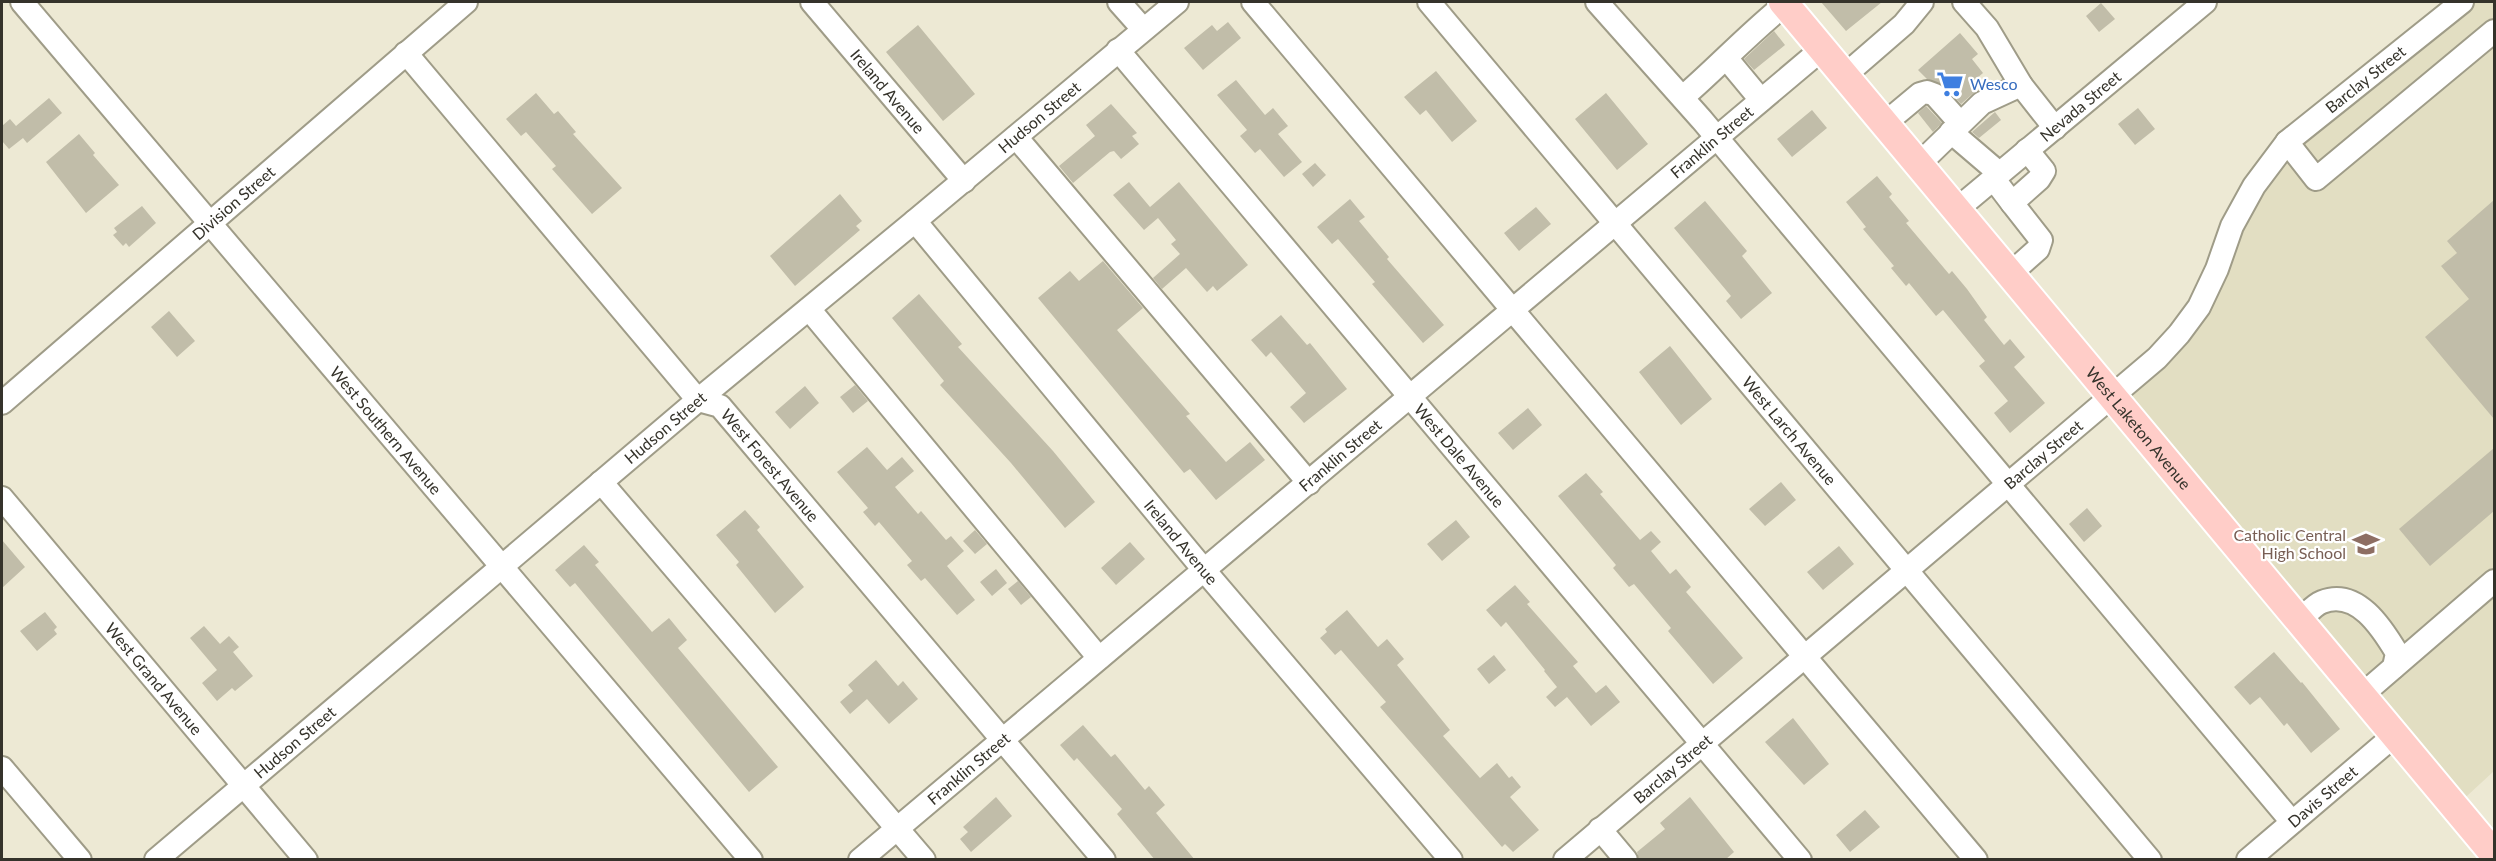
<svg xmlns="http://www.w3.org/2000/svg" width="2496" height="861" viewBox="0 0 2496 861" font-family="Lato,sans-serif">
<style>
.built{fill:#e2dec2}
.building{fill:#c1bda9}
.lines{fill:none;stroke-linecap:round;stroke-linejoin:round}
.minor-casing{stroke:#9f9c88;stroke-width:26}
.major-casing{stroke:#fff;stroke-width:32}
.minor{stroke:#fff;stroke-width:22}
.major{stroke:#ffcdc8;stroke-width:28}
.labels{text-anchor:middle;stroke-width:4.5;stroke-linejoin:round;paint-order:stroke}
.street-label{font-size:16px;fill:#35332b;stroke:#fff}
.shop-label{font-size:16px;fill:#366cbe;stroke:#fff;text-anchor:start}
.education-label{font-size:16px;fill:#785e54;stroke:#fff;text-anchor:end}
</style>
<rect width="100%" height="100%" fill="#ede9d4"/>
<!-- built -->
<path class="built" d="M2458,2H2494V771L2455,807L2112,395L2179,334L2254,186Z"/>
<!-- building -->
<path class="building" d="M1821,2H1882L1846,31Z
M2101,3L2115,19L2099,32L2086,16Z
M1228,22L1241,38L1203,70L1184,48L1212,25L1217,31Z
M918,25L975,94L943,121L886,52Z
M1774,31L1785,45L1754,70L1744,59Z
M1960,33L1978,54L1972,59L1983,73L1970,84L1976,91L1961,104L1945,86L1927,79L1918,70Z
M1436,71L1477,121L1452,142L1426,110L1420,115L1404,97Z
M1236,80L1265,115L1273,108L1288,126L1278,134L1302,162L1284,177L1260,149L1255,153L1240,136L1247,130L1217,95Z
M536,93L554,114L558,111L576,132L573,134L622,188L592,214L552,169L556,166L526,132L521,136L506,119Z
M1606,93L1648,144L1617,170L1575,119Z
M49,98L62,113L27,143L23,138L9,149L2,141V126L10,119L16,126Z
M1111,104L1137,133L1132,136L1139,144L1121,159L1114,151L1110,152L1073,183L1059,166L1095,136L1086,125Z
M1926,106L1942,123L1933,132L1918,113Z
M2138,108L2155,129L2135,145L2118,124Z
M1812,110L1827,128L1792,157L1777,139Z
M1995,112L2001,120L1979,138L1972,132Z
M79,134L95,153L93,155L119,185L86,213L46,162Z
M1315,163L1326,175L1313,187L1302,174Z
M1877,176L1892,194L1889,197L1909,221L1906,223L1949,274L1952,271L1967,289L1987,317L1984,320L2004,345L2010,339L2025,357L2014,367L2045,403L2010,433L1994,413L2008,401L1979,366L1985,361L1943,310L1936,316L1909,283L1906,286L1891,268L1894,266L1863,229L1866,227L1846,202Z
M1129,182L1150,207L1179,182L1248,265L1217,291L1213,286L1207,292L1186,268L1162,289L1153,278L1180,254L1171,244L1176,240L1158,218L1144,230L1113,195Z
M840,194L862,221L856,226L860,230L795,286L770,256Z
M1350,199L1365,217L1359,221L1389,257L1387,259L1444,325L1423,343L1372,284L1375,282L1338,239L1332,244L1317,227Z
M2494,200V419L2425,337L2469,299L2441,266L2457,253L2447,241Z
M1705,201L1747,251L1742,256L1772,293L1741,319L1726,301L1731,296L1674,228Z
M142,206L156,223L129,247L126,243L123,246L113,235L117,232L114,228Z
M1536,207L1551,224L1519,251L1504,233Z
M1103,261L1143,308L1117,330L1190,414L1186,416L1226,462L1250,442L1265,460L1216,500L1190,469L1184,473L1038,298L1070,271L1079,281Z
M919,294L962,344L958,347L1053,451L1095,502L1065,528L1011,463L940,385L944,381L892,318Z
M169,311L195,341L177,357L151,327Z
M1281,315L1307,345L1310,343L1347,389L1304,423L1290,407L1306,393L1271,352L1266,357L1251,340Z
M1670,346L1712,399L1681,425L1639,372Z
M855,385L868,401L853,413L840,397Z
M805,386L819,403L790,429L775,412Z
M1528,408L1542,425L1513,450L1498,433Z
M867,447L887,470L902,457L914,471L895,487L918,514L921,511L946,540L951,536L964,551L947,566L975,600L957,615L925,578L921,581L907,565L912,561L879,522L875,526L863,512L868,508L837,472Z
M2494,448V511L2430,566L2399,529Z
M1586,473L1603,492L1600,494L1640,540L1651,531L1661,542L1651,551L1670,574L1676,569L1691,587L1686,592L1743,658L1713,684L1668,631L1671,628L1634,584L1629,587L1613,568L1616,565L1558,496Z
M1781,482L1796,500L1765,526L1749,509Z
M2087,508L2102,526L2084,542L2069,524Z
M745,510L760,527L757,530L804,587L775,613L736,565L739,562L716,535Z
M1456,520L1470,537L1442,561L1427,544Z
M975,530L987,544L975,554L963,541Z
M2,540L25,567L2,588Z
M1130,542L1145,559L1116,585L1101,568Z
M584,545L599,562L595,565L652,632L669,618L687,640L678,648L778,767L749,792L575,583L570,587L555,570Z
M1839,546L1854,564L1823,590L1807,572Z
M996,569L1007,583L992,596L980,582Z
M1018,581L1031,597L1021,605L1008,589Z
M1515,585L1530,602L1527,604L1578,662L1573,666L1596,693L1606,685L1620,702L1591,726L1567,697L1555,707L1546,697L1557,687L1544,671L1545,670L1506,622L1501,627L1486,610Z
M1347,610L1378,647L1387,639L1404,659L1397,665L1450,730L1443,736L1480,778L1497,763L1509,778L1512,776L1521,787L1510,797L1539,830L1513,852L1505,844L1502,847L1392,721L1380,707L1386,702L1341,650L1335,655L1320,638L1327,632L1325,629Z
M45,612L57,627L54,630L57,634L37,651L20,631Z
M204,626L220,644L229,636L239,647L233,652L253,676L235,691L232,688L217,701L202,683L217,670L190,638Z
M2274,652L2301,683L2302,682L2340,729L2311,753L2287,723L2284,726L2260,697L2250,705L2234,687Z
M1494,655L1506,670L1489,684L1477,669Z
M876,660L898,686L903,681L918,699L889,724L867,699L850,714L840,702L853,691L848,685Z
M1793,718L1829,764L1804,785L1765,742Z
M1083,725L1111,757L1115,754L1145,790L1149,786L1165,805L1156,813L1195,860H1155L1117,814L1122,809L1077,758L1074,761L1060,745Z
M996,797L1012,816L971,852L960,839L968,832L963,827Z
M1690,797L1734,852L1725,860H1639L1637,852L1665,829L1660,823Z
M1865,810L1880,827L1850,852L1836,835Z"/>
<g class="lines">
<defs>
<g id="minor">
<path id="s1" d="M22,2L751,860"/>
<path id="s2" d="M812,2L964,181"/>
<path d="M1119,2L1143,29"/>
<path d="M1253,2L1976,860"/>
<path id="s3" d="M1429,2L2150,860"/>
<path d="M1597,2L1702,120L2292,822"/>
<path d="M1964,2L1987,28L2021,85"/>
<path id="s4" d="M1118,50L1800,860"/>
<path id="s5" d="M406,53L698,400L720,406L1104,860"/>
<path d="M1727,59L1761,100"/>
<path d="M1844,76L1904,24L1922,2"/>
<path d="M1683,97C1719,66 1751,31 1788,2"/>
<path d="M1884,124L1920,94L1927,92L1935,95L1960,123"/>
<path d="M1951,132L1999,173"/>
<path d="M1016,137L1309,483"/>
<path d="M2287,142L2316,179L2494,31"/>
<path d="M1918,165L1982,103L2021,85L2055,128"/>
<path d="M1993,178L2012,203L2039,179L2044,171L2027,150"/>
<path id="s6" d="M1956,210L2205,2"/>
<path id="s7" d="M915,221L1204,570L1451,860"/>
<path d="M2010,274L2038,249L2041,240L2012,203"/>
<path d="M809,309L1099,658"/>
<path id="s8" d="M2,403L466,2"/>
<path d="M601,482L924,860"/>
<path id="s9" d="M2,498L306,860"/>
<path d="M2300,620C2307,614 2314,605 2322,602C2357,588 2382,628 2397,653L2394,667"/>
<path d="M2363,694L2494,581"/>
<path d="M2,768L80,860"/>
<path d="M1600,829L1626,860"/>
<path id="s10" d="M156,860L698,400L915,221L1177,2"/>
<path id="s11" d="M860,860L1822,49"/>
<path id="s12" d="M1565,860L2157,358L2179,334L2199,307L2217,269L2232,226L2254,186L2287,142L2462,2"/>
<path id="s13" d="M2248,860L2396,734"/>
</g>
<g id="major">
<path id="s14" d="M1783,2L2494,854"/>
</g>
</defs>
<!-- minor casing -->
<use href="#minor" class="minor-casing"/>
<!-- major casing -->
<use href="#major" class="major-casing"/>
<!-- minor -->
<use href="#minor" class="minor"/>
<!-- major -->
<use href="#major" class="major"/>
</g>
<!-- icons -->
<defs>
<symbol id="supermarket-bare" viewBox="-9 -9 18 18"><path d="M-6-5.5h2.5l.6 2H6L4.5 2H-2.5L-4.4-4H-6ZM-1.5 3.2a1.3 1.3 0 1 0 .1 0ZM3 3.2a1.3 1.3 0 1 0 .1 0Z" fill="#3f7fe0" stroke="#fff" stroke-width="2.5" paint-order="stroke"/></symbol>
<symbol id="school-bare" viewBox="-9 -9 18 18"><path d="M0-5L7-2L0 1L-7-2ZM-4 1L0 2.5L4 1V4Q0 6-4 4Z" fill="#8d6e63" stroke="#fff" stroke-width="2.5" paint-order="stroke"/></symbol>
</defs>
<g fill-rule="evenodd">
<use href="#supermarket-bare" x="1931" y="65" width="38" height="38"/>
<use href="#school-bare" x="2347" y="525" width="38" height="38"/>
</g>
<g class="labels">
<!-- street labels -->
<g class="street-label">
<text dy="6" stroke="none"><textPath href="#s12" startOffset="1131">Barclay Street</textPath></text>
<text dy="6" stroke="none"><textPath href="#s2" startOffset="117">Ireland Avenue</textPath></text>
<text dy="6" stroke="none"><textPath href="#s6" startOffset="162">Nevada Street</textPath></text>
<text dy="6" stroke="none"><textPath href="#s10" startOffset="1154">Hudson Street</textPath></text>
<text dy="6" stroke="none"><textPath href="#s11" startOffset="1114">Franklin Street</textPath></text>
<text dy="6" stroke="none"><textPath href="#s8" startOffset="306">Division Street</textPath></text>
<text dy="6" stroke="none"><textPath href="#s14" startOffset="555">West Laketon Avenue</textPath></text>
<text dy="6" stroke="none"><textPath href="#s10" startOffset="668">Hudson Street</textPath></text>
<text dy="6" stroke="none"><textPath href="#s1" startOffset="562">West Southern Avenue</textPath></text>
<text dy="6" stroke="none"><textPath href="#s3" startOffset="560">West Larch Avenue</textPath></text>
<text dy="6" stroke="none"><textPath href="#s12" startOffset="627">Barclay Street</textPath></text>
<text dy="6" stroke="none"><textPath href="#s11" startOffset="628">Franklin Street</textPath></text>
<text dy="6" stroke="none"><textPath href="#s4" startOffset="530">West Dale Avenue</textPath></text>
<text dy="6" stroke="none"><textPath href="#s5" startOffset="554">West Forest Avenue</textPath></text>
<text dy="6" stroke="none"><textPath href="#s7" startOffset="417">Ireland Avenue</textPath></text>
<text dy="6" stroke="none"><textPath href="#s9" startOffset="236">West Grand Avenue</textPath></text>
<text dy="6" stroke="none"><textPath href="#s10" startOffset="182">Hudson Street</textPath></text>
<text dy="6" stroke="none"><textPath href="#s11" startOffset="142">Franklin Street</textPath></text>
<text dy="6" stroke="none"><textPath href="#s12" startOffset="141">Barclay Street</textPath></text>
<text dy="6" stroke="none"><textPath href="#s13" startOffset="98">Davis Street</textPath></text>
</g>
<!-- shop labels -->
<g class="shop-label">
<text x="1970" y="90">Wesco</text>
</g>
<!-- education labels -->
<g class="education-label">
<text x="2346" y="541">Catholic Central<tspan x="2346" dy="18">High School</tspan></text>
</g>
</g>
<!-- border -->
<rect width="2496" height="861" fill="none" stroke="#35332b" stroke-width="6"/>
</svg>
